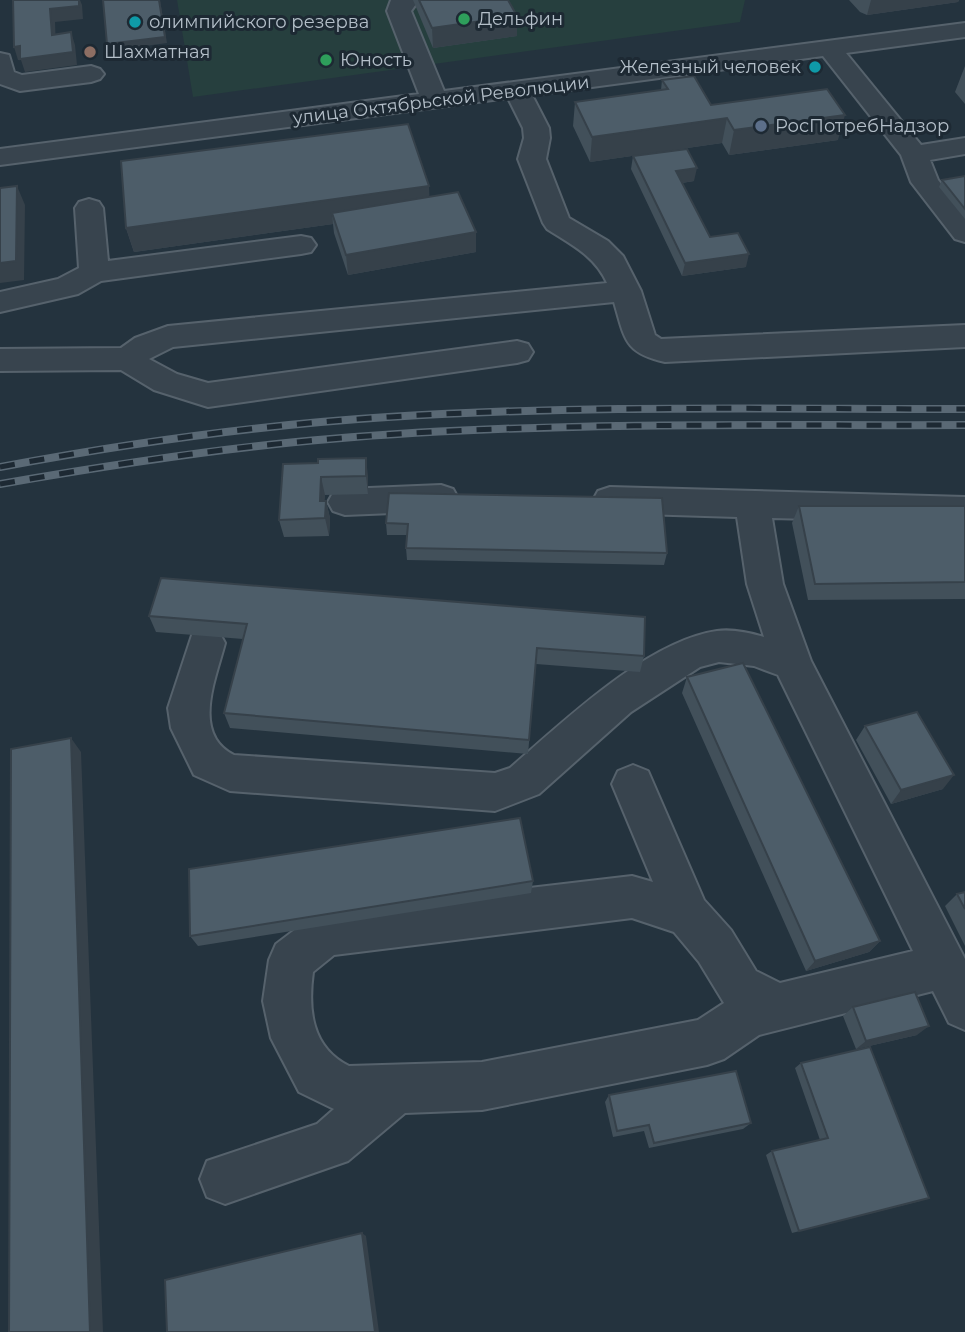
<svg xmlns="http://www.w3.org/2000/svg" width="965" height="1332" viewBox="0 0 965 1332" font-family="Montserrat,sans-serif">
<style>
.green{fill:#263f3e}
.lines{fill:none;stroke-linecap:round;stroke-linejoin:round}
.minor-casing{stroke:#56626c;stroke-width:4}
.minor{fill:#38444e;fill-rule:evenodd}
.rail-casing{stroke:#5a6975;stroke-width:8}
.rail{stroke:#1d2933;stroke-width:5;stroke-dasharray:15;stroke-linecap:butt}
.wall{fill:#42505a}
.shaded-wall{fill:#36414a}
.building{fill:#4d5d69;stroke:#36414a;stroke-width:2}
.leisure-dot{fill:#2e9e5b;stroke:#1d2933;stroke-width:2.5}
.culture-dot{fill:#0f9aa8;stroke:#1d2933;stroke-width:2.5}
.education-dot{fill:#8d6e63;stroke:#1d2933;stroke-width:2.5}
.service-dot{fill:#5c6f8a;stroke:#1d2933;stroke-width:2.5}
.labels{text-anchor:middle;stroke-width:6;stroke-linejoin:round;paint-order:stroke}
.far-poi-label{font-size:18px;fill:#b4bfc9;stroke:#1d2933;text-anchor:start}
.far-street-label{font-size:18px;fill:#b4bfc9;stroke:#1d2933}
</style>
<rect width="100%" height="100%" fill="#24333e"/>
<!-- green -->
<path class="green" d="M177,0H745L740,22L193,97Z"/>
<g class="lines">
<defs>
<path id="minor" d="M391,0H419L411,11L444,91L965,23V37L846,53L921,145L965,138V154L930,160L938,180L965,214V242L955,239L911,182L901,155L823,56L532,95L549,128L550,138L546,159L569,218L608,241L623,256L641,291L655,335L661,339L965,325V347L665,362C624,353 625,339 614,302L173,347L149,359L177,374L208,383L517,341L528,344L533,352L528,360L517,363L208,407L154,390L121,370L0,371V349L121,348L135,338L168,326L607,283C595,256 572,245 547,229L543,223L518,159L524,138L523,128L508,98L0,165V149L419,94L387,11Z
M0,53L9,55L14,72L22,75L91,66L100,69L104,74L100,79L91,82L20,91L0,84Z
M89,199L99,202L103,208L108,261L301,236L311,238L316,245L311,252L301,254L101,281L78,294L0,312V292L58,279L79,268L75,208L79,202Z
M441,485L453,489L458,498L453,507L441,511L345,515L333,511L328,502L333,493L345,489Z
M610,487L965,497V523L772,518L783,584L811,661L965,959V1030L949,1023L933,991L759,1035L724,1059L707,1065L482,1110L405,1113L348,1161L225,1204L207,1197L200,1179L207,1161L317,1124L334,1109L299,1092L271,1038L263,1001L269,960L276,944L309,919L325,912L632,876L653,882L612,784L618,771L633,765L648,771L704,900L731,930L756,971L780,983L913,951L778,675L754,666L719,662L700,667L631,712L539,794L495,811L230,791L194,775L171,728L168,708L193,632L206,627L219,632L225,643C216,678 191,734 234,755L495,773L510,768C563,722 647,641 717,631C731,629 751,633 764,637L747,584L737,517L610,513L598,509L593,500L598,491ZM632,918L674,932L699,962L724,1003L698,1020L482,1062L349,1066C311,1047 308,1009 313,972L334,955Z"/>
</defs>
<!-- minor casing -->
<use href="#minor" class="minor-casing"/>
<!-- minor -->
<use href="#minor" class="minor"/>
<defs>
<path id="rail" d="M0,467C128,443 258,425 388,417C580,405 773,409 965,409
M0,484C110,465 219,448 330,439C541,421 754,426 965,425"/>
</defs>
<!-- rail casing -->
<use href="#rail" class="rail-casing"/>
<!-- rail -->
<use href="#rail" class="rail"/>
</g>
<!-- wall -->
<path class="wall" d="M413,0H508L517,16V36L433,48Z
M849,0H959L958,2L867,15L860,12Z
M965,66V104L955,92Z
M662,80L711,105L838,140L729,155L722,143L590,162L573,126L575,102L661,90Z
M633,156L694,181L682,183L710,237L746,267L682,276L631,169Z
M965,176V219L939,187L942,180Z
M429,197L476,252L348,275L334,233L333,224L134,252L126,228Z
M283,464L368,476V494L325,495L324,501H326L330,518L329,536L284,537L279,520Z
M389,493L667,553L664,565L407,560L406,548L407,535H387L386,523Z
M799,506H965V599L808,600L792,523Z
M149,616L644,656L640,672L536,664L528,754L230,728L224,713L243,639L156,632Z
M687,677L880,941L869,952L806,971L682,693Z
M865,726L943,789L891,804L856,740Z
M533,881L531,893L198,946L190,936Z
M965,892V946L945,906L957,894Z
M853,1007L917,1035L856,1049L843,1016Z
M801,1063L920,1201L792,1233L766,1155L772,1151L820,1140L795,1068Z
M609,1095L751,1123L743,1129L649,1148L644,1131L613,1137L605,1102Z"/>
<!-- shaded-wall -->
<path class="shaded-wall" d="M79,0H80L82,5L83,19L55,22L56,48L52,35L50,9Z
M160,0L167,43L109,51L107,44Z
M871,0H959L958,2L867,15Z
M517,16V36L433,48L432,28Z
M71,32L75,45L77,65L25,72L21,60H18L14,47Z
M845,115L838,140L729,155L734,130Z
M727,118L722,143L590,162L592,137Z
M697,168L694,181L674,184L676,171Z
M17,186L25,205L24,280L0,283V263Z
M429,186L430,210L332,213L333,224L134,252L126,228Z
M476,232V252L348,275L346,255Z
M749,254L746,267L682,276L685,263Z
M366,458L368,476V494L366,476Z
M321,477L325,495L323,519L320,501Z
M326,501L330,518L329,536L325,518Z
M71,738L81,752L103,1332H90Z
M954,775L943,789L891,804L901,790Z
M880,941L869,952L806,971L815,961Z
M929,1026L917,1035L856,1049L866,1041Z
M362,1233L366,1236L379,1332H375Z"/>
<!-- building -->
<path class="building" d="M13,0H79V6L50,9L52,35L71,32L73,52L20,59V46L14,47Z
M103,0H159L165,37L107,44Z
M419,0H508L517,16L432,28Z
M694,76L711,105L827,89L845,115L734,130L727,118L592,137L575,102L668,89L662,80Z
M408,124L429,186L126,228L121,161Z
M687,149L697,168L676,171L710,237L738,233L749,254L685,263L633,156Z
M965,176V209L942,180Z
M17,186L16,261L0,263V188Z
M458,192L476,232L346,255L332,213Z
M366,458V476L321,477L320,501H326L325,518L279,520L283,464L318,463V459Z
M389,493L662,498L667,553L406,548L408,524L386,523Z
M799,506H965V582L815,584Z
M161,578L645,617L644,656L537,648L529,740L224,713L247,624L149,616Z
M743,663L880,941L815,961L687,677Z
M917,712L954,775L901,790L865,726Z
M71,738L90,1332H9L11,749Z
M520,818L533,881L190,936L189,869Z
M965,892V909L957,894Z
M915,992L929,1026L866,1041L853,1007Z
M870,1047L929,1198L799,1231L772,1151L828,1138L801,1063Z
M736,1071L751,1123L654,1143L649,1125L617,1131L609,1095Z
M362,1233L375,1332H167L165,1280Z"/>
<!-- markers -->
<g class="leisure-dot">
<circle cx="464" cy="19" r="7"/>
<circle cx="326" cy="60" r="7"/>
</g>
<g class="culture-dot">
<circle cx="135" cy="22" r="7"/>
<circle cx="815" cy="67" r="7"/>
</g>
<circle class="education-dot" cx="90" cy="52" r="7"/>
<circle class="service-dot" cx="761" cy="126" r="7"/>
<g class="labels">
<!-- far-poi labels -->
<g class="far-poi-label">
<text x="478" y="25">Дельфин</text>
<text x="149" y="28">олимпийского резерва</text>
<text x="104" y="58">Шахматная</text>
<text x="340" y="66">Юность</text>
<text x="801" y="73" text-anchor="end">Железный человек</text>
<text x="775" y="132">РосПотребНадзор</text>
</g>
<!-- far-street labels -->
<g class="far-street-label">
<text transform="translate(441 100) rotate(-7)" y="6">улица Октябрьской Революции</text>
</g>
</g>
</svg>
